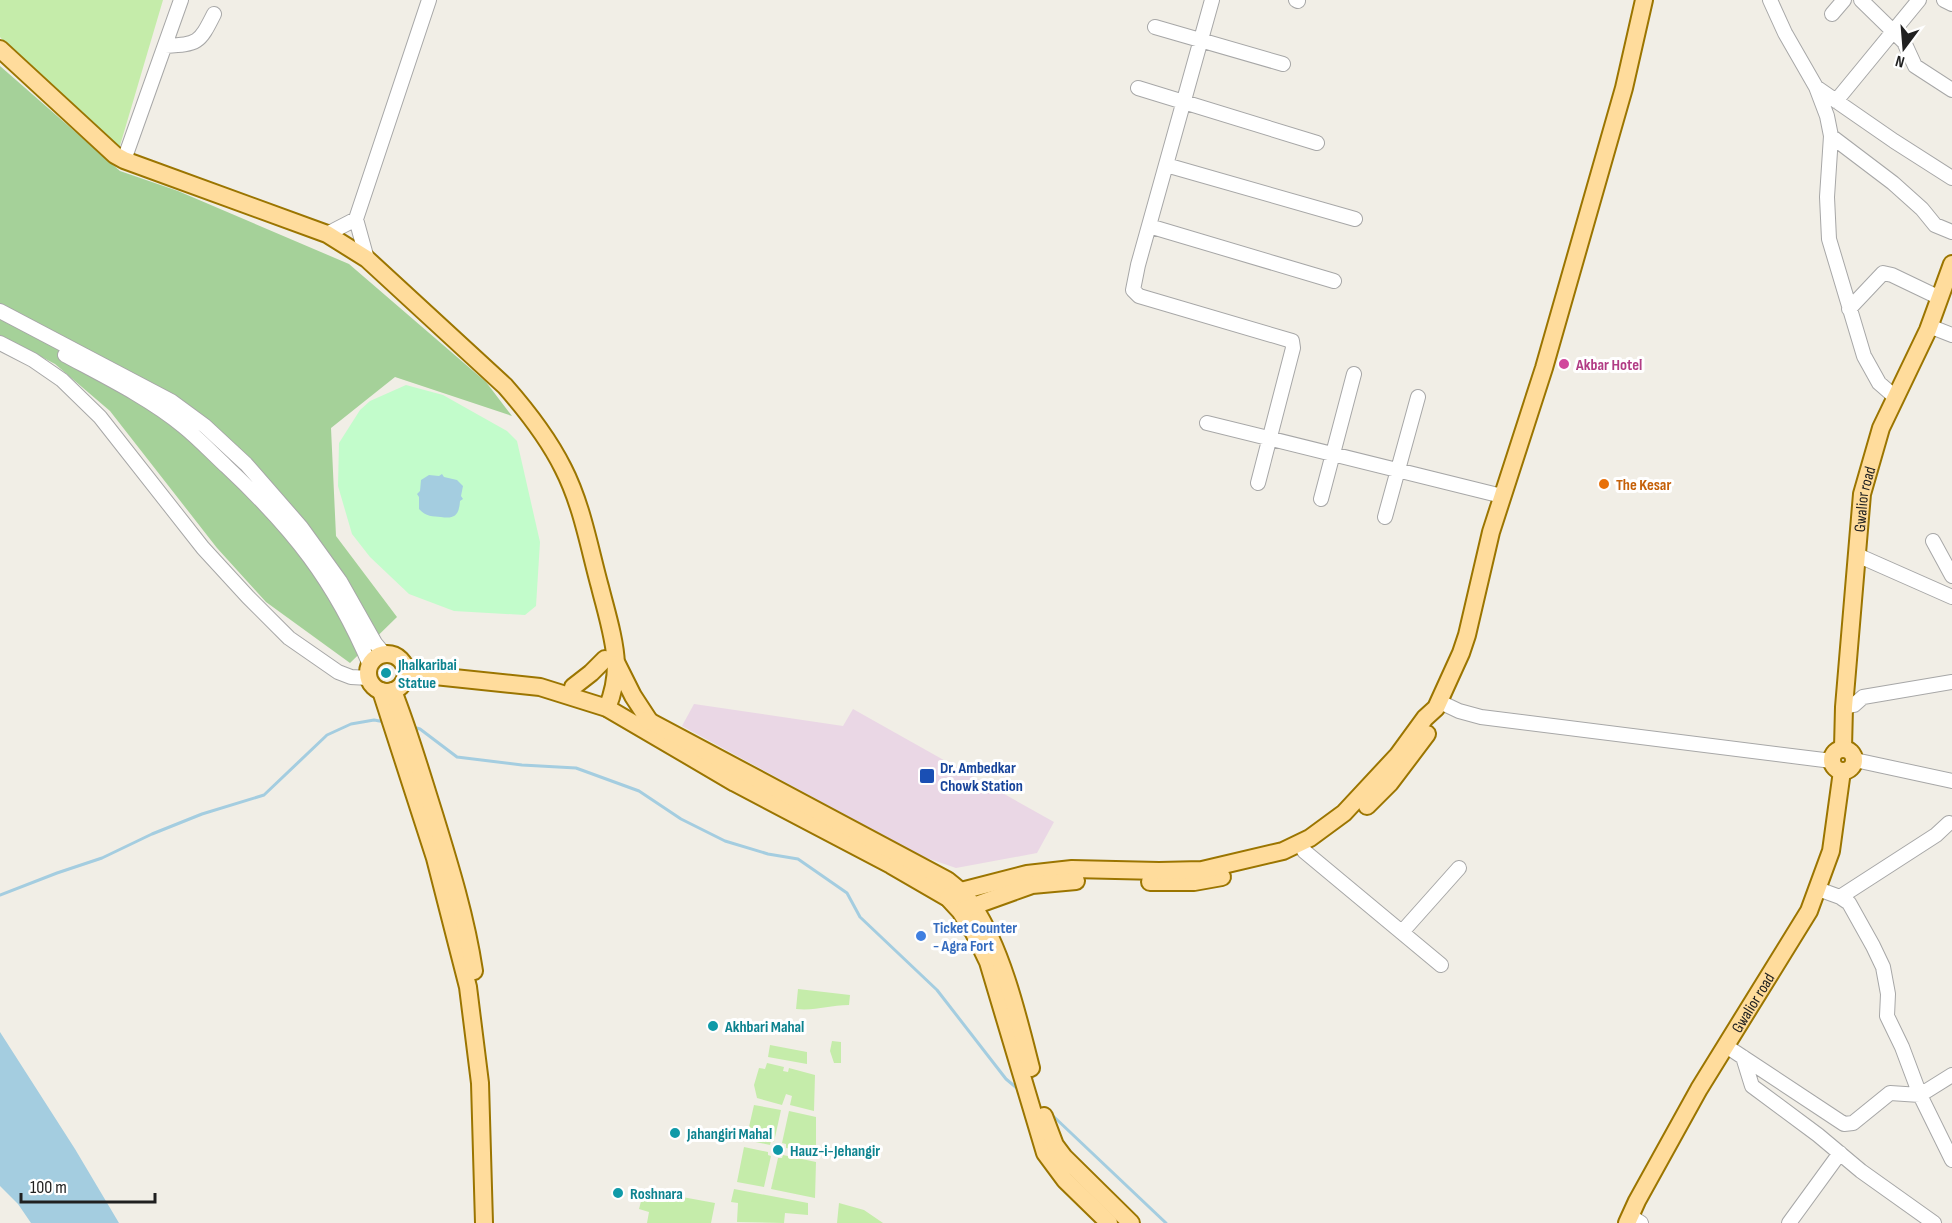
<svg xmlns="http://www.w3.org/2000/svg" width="1952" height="1223" viewBox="0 0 1952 1223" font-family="'Sofia Sans Condensed',sans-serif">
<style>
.industrial{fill:#ead7e5}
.grass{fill:#c5ecaa}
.forest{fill:#a5d199}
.park{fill:#c2fccb}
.water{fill:#a4cde0}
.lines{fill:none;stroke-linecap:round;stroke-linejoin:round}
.stream{stroke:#a4cde0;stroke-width:3}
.minor-casing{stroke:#a7a7a7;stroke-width:16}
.major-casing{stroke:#9b7500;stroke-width:20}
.minor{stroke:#fff;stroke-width:14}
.major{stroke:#ffdc9c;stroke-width:16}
.hotel-dot{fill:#d1479c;stroke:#fff;stroke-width:2}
.food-dot{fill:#e8710a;stroke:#fff;stroke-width:2}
.culture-dot{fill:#0f9aa8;stroke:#fff;stroke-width:2}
.transit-dot{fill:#1a4fb4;stroke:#fff;stroke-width:2}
.shop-dot{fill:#3f7fe0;stroke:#fff;stroke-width:2}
.labels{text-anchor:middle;stroke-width:6;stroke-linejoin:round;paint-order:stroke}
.hotel-label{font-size:16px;font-weight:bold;fill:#b23c85;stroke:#fff;text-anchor:start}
.food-label{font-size:16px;font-weight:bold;fill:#c56008;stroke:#fff;text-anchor:start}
.street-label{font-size:16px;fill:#202020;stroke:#fff}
.culture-label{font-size:16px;font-weight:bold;fill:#0d838f;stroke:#fff;text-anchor:start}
.transit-label{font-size:16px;font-weight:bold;fill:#164399;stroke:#fff;text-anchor:start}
.shop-label{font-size:16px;font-weight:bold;fill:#366cbe;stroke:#fff;text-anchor:start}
</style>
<rect width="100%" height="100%" fill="#f1eee6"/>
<!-- industrial -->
<path class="industrial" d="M694,704L843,726L853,709L1054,822L1037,853L956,868L921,856L682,726Z"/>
<!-- grass -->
<path class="grass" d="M0,0H163L119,149L22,63L0,37Z
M798,989L850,995L849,1005C829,1005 816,1011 796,1009Z
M832,1041L841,1042V1063H834L830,1051Z
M770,1045L807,1052V1064L768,1057Z
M767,1063L784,1067L783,1071L788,1072L789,1068L815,1075L814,1111L790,1105L792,1096L786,1094L782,1105L757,1098L754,1085L759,1068L765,1069Z
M754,1105L781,1110L774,1142L771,1141L770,1145L746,1140Z
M789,1111L816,1117V1153L786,1148V1144L782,1143Z
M744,1147L768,1152V1155L771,1156L764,1187L737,1182Z
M783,1155L816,1162L815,1198L771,1189L778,1158H782Z
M734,1189L808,1203V1215L785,1213L784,1223L737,1222L738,1203L731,1202Z
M644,1190L715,1203L711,1223H647L649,1212L639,1209Z
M839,1203L864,1210L883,1223H837Z"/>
<!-- forest -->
<path class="forest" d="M0,66L120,171L178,191L349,264L486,382L512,416L395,377L331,428L336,536L397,617L350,663L266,602L217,548L110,411L55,364L0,335Z"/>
<!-- park -->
<path class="park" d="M406,385L443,395L507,431L517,441L540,542L536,606L525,615L454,611L409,594L370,557L352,534L338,486L339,443L360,410L370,401Z"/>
<!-- water -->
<path class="water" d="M442,474L444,477L457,480L463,486L461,496L463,499L460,501C459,516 454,519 441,517C433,516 426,517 419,509V497L417,494L420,491L421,480L429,475L439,476Z
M0,1032L75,1149L119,1223H31L18,1204L0,1186Z"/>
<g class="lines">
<!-- stream -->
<path class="stream" d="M413,727L420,729L457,757L522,765L576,768L639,791L681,819L725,841L768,854L798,859L847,893L860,917L937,990L1006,1079L1018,1089
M0,895L57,873L102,858L152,834L202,814L264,795L327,735L351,724L374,720L385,722
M1052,1115L1166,1223"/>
<defs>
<path id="minor" d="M1212,0L1138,265L1133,290L1139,296L1292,341L1293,348L1258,483
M1296,0L1298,1
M1770,0L1785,33L1816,87L1827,116L1831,136L1827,197L1829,239L1864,356L1879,383L1895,397
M1861,0L1904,42L1915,66L1952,90
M1944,0L1952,4
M1832,14L1844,0
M1155,27L1283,64
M165,46C198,44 199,44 214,14
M1816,87L1894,141L1952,178
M1138,88L1317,143
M1836,101L1919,0
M1831,136L1893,183L1922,209L1935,225L1952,232
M124,160L181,0
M1166,165L1355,219
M1149,226L1334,281
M327,234L356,219
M367,259L356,219L429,0
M1849,309L1883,273L1892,275L1940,298
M0,311L171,401L205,426L246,464L301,527L340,581L375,643L385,655
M1929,326L1952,335
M0,343L33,360L62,380L100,417L203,548L248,597L289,638L338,672L351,677L369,678
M65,355C104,376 149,398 183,426C198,438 212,453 227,467C293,529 334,580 370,665
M1207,423L1502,496
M1321,499L1354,374
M1385,517L1418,397
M1933,541L1952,576
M1857,555L1952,597
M1440,702L1459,711L1481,717L1832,761
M1844,707L1854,705L1863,697L1952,682
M1855,760L1952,781
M1304,851L1441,965
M1840,897L1936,835L1949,823
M1402,932L1459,868
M1726,1046L1844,1124L1853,1123L1890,1093L1920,1095L1902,1047L1887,1016L1888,994L1883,967L1873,946L1849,903L1840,897L1818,889
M1743,1057L1752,1086L1818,1135L1861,1171L1934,1223
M1952,1075L1920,1095L1952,1160
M1630,1216L1641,1223
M1789,1223L1840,1153"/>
<g id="major">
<path d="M0,49L115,155L124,160L327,234L367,259L505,386C527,411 548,438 563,468C582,505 589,547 600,587C606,611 615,639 616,664C616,679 613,694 607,708"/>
<circle cx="387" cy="673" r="19"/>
<path d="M617,664L633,696L650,722"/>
<path d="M406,673L540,687L607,708L735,783L891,865L948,898L960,911L974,933L988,962L1045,1153L1065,1180L1109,1223"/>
<path d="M573,687L591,673L605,659"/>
<path d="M381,691L435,858L468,987L480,1083L484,1223"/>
<path d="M393,691C409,731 421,773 434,814C450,866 466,918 474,971"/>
<path d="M647,720L947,880C957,888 966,895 973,906C1002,949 1018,1017 1031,1068"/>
<path id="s1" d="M1843,748L1844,707L1862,494L1881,428L1928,330L1952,264"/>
<circle cx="1843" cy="760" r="11"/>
<path d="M1367,806L1390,783L1427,734"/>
<path d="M1150,882H1194L1222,877"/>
<path d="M948,898L961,891L1027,874L1072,869L1159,871L1202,870L1283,851L1310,838L1344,813L1398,755L1425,718L1436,708L1461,653L1467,635L1491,532L1544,368L1624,88L1644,0"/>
<path d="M965,909L1032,885L1076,881"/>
<path d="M1044,1116L1055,1145L1064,1157L1131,1223"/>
<path id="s2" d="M1627,1223L1637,1201L1699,1089L1809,911L1831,851L1842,771"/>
</g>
</defs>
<!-- minor casing -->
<use href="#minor" class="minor-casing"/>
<!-- major casing -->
<use href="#major" class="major-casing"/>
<!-- minor -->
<use href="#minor" class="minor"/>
<!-- major -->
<use href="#major" class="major"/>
</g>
<!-- markers -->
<circle class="hotel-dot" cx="1564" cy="364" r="6"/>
<circle class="food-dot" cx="1604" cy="484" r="6"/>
<g class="culture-dot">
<circle cx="386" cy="673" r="6"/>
<circle cx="713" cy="1026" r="6"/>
<circle cx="675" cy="1133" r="6"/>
<circle cx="778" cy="1150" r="6"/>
<circle cx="618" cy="1193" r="6"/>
</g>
<rect class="transit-dot" x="919" y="768" width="16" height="16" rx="3"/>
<circle class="shop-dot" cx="921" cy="936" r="6"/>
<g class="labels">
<!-- hotel labels -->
<g class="hotel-label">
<text x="1576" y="370">Akbar Hotel</text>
</g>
<!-- food labels -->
<g class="food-label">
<text x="1616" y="490">The Kesar</text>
</g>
<!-- street labels -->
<g class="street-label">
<text dy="6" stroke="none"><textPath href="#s1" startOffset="250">Gwalior road</textPath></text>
<text dy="6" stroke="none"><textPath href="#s2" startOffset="254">Gwalior road</textPath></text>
</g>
<!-- culture labels -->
<g class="culture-label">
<text x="398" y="670">Jhalkaribai<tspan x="398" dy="18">Statue</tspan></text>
<text x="725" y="1032">Akhbari Mahal</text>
<text x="687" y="1139">Jahangiri Mahal</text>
<text x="790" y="1156">Hauz-i-Jehangir</text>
<text x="630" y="1199">Roshnara</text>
</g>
<!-- transit labels -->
<g class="transit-label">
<text x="940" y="773">Dr. Ambedkar<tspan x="940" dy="18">Chowk Station</tspan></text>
</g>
<!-- shop labels -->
<g class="shop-label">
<text x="933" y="933">Ticket Counter<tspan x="933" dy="18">- Agra Fort</tspan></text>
</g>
</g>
<!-- north arrow -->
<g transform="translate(1904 48) rotate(196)" stroke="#ffffff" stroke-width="4.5" paint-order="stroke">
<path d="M0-4.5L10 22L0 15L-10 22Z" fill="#202020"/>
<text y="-9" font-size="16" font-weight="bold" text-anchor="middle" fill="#202020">N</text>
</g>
<!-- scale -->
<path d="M21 1193v9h134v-9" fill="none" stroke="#202020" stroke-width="3"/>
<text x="30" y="1193" font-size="18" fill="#202020" stroke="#ffffff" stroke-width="4.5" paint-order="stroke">100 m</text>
</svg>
